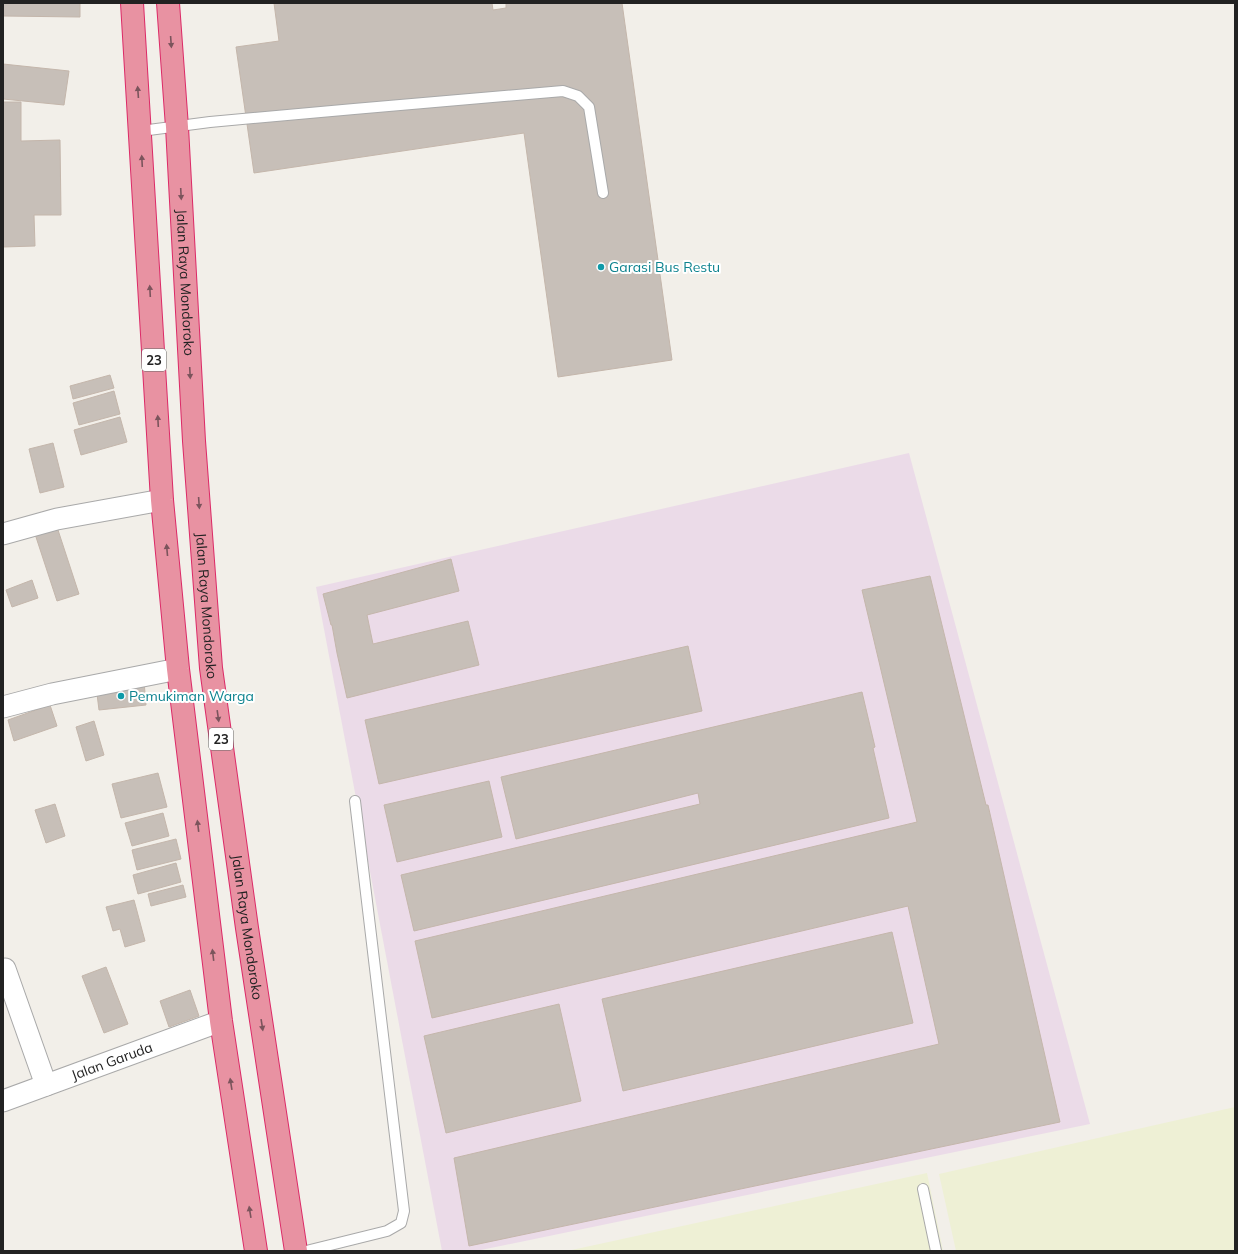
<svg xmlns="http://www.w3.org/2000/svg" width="1238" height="1254" viewBox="0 0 1238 1254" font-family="Mulish,sans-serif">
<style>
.industrial{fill:#ebdbe8}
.farmland{fill:#eef0d5}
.building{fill:#c7bfb8;stroke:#c4b6ab}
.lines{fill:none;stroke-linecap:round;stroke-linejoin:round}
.lane-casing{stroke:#a9a9a9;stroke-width:12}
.street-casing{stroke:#a9a9a9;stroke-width:23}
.highway-casing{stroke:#dc2a67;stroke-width:24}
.lane{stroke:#fff;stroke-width:10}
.street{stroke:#fff;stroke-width:21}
.highway{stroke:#e892a2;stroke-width:22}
.oneway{fill:#7b545c}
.culture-dot{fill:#0f9aa8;stroke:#fff;stroke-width:1.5}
.labels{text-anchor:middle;stroke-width:4;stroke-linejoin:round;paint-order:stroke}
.shield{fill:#fff;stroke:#646464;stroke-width:1}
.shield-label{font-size:13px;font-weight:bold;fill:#222}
.culture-label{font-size:14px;fill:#0d838f;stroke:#fff;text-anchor:start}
.street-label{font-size:14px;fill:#222;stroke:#fff}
</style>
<rect width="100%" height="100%" fill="#f2efe9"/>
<!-- industrial -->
<path class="industrial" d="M909,453L1090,1124L476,1251H442L316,587Z"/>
<!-- farmland -->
<path class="farmland" d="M1235,1107V1251H956L939,1174Z
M927,1173L943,1251H567Z"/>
<!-- building -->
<path class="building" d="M3,3H80V17L3,16Z
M274,3H492L493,10L506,8V3H622L672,360L558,377L524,133L254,173L236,47L279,41Z
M3,64L69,71L64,105L3,99Z
M3,102H21V141L60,140L61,215H34L35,246L3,247Z
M110,375L114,388L73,399L70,386Z
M114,391L120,414L79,425L73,403Z
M120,417L127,442L81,455L74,430Z
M53,443L64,487L40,493L29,449Z
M57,527L79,594L57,601L35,534Z
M451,559L459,591L367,615L373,644L468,621L479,665L347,698L337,653L332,625H331L323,594Z
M930,576L986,805H988L1060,1122L469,1246L454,1158L939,1044L908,906L432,1018L415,941L917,822L862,590Z
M32,580L38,598L12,607L6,590Z
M688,646L702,711L379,784L365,720Z
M144,681L146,705L99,710L96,686Z
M862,692L875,747L873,748L889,818L414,931L401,875L700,804L698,793L516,839L501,777Z
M50,705L57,726L14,741L8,720Z
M94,721L104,755L86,761L76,727Z
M158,773L167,807L121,818L112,784Z
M489,781L502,837L397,862L384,805Z
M55,804L65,836L46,843L35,810Z
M163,813L169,836L132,846L125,823Z
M176,839L181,859L137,870L132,850Z
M176,863L181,882L138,894L133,875Z
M183,885L186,897L151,906L148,894Z
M134,900L145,941L125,947L120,929L113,931L106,907Z
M892,932L913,1023L623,1091L602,999Z
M106,967L128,1024L104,1033L82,976Z
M190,990L199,1016L169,1027L160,1001Z
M559,1004L581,1101L446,1133L424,1036Z"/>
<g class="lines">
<defs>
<path id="lane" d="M141,131L210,122L354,109L563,91L578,96L589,107L603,193
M923,1189L936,1251
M306,1251L387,1231L401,1223L404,1211L355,801"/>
<g id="street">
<path d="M3,534L57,519L162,500"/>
<path d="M3,707L52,694L178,669"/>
<path d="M5,969L46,1085"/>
<path id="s1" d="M3,1101L221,1021"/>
</g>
<g id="highway">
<path d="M132,3L162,500L178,669L221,1021L256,1251"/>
<path id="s2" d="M168,3L177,127L194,441L211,668L247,928L296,1251"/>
</g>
</defs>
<!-- lane casing -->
<use href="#lane" class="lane-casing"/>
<!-- street casing -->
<use href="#street" class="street-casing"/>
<!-- highway casing -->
<use href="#highway" class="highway-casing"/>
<!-- lane -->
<use href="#lane" class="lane"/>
<!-- street -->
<use href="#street" class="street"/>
<!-- highway -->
<use href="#highway" class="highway"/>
</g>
<!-- one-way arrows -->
<defs><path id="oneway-solid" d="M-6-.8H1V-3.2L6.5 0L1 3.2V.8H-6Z"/></defs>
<g class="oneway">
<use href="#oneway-solid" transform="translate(171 42) rotate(86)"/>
<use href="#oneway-solid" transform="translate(138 92) rotate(-94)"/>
<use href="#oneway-solid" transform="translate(142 161) rotate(-93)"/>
<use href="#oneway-solid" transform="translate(181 194) rotate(87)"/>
<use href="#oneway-solid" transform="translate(150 291) rotate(-93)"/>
<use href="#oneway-solid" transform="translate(190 373) rotate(87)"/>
<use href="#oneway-solid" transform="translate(158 421) rotate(-93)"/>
<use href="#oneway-solid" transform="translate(199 503) rotate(86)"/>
<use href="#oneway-solid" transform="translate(167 550) rotate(-95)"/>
<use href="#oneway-solid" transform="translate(218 716) rotate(82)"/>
<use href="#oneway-solid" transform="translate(198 826) rotate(-97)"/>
<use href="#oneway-solid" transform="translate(213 955) rotate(-97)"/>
<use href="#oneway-solid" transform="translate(262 1025) rotate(81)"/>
<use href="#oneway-solid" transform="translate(231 1084) rotate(-99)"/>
<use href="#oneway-solid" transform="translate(250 1212) rotate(-99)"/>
</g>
<!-- markers -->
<g class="culture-dot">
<circle cx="601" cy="267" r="4"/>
<circle cx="121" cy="696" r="4"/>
</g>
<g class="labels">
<!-- shield labels -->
<g class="shield">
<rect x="142" y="349" width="24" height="22" rx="3"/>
<rect x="209" y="728" width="24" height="22" rx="3"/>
</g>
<g class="shield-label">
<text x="154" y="365">23</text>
<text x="221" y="744">23</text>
</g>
<!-- culture labels -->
<g class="culture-label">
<text x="609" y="272">Garasi Bus Restu</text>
<text x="129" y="701">Pemukiman Warga</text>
</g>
<!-- street labels -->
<g class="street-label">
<text dy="5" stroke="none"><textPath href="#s2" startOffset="280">Jalan Raya Mondoroko</textPath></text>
<text dy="5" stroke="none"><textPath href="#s2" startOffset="604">Jalan Raya Mondoroko</textPath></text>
<text dy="5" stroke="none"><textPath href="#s2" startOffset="928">Jalan Raya Mondoroko</textPath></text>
<text dy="5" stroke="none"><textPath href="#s1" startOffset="116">Jalan Garuda</textPath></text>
</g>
</g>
<!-- border -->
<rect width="1238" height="1254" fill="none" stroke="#222222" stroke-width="8"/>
</svg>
